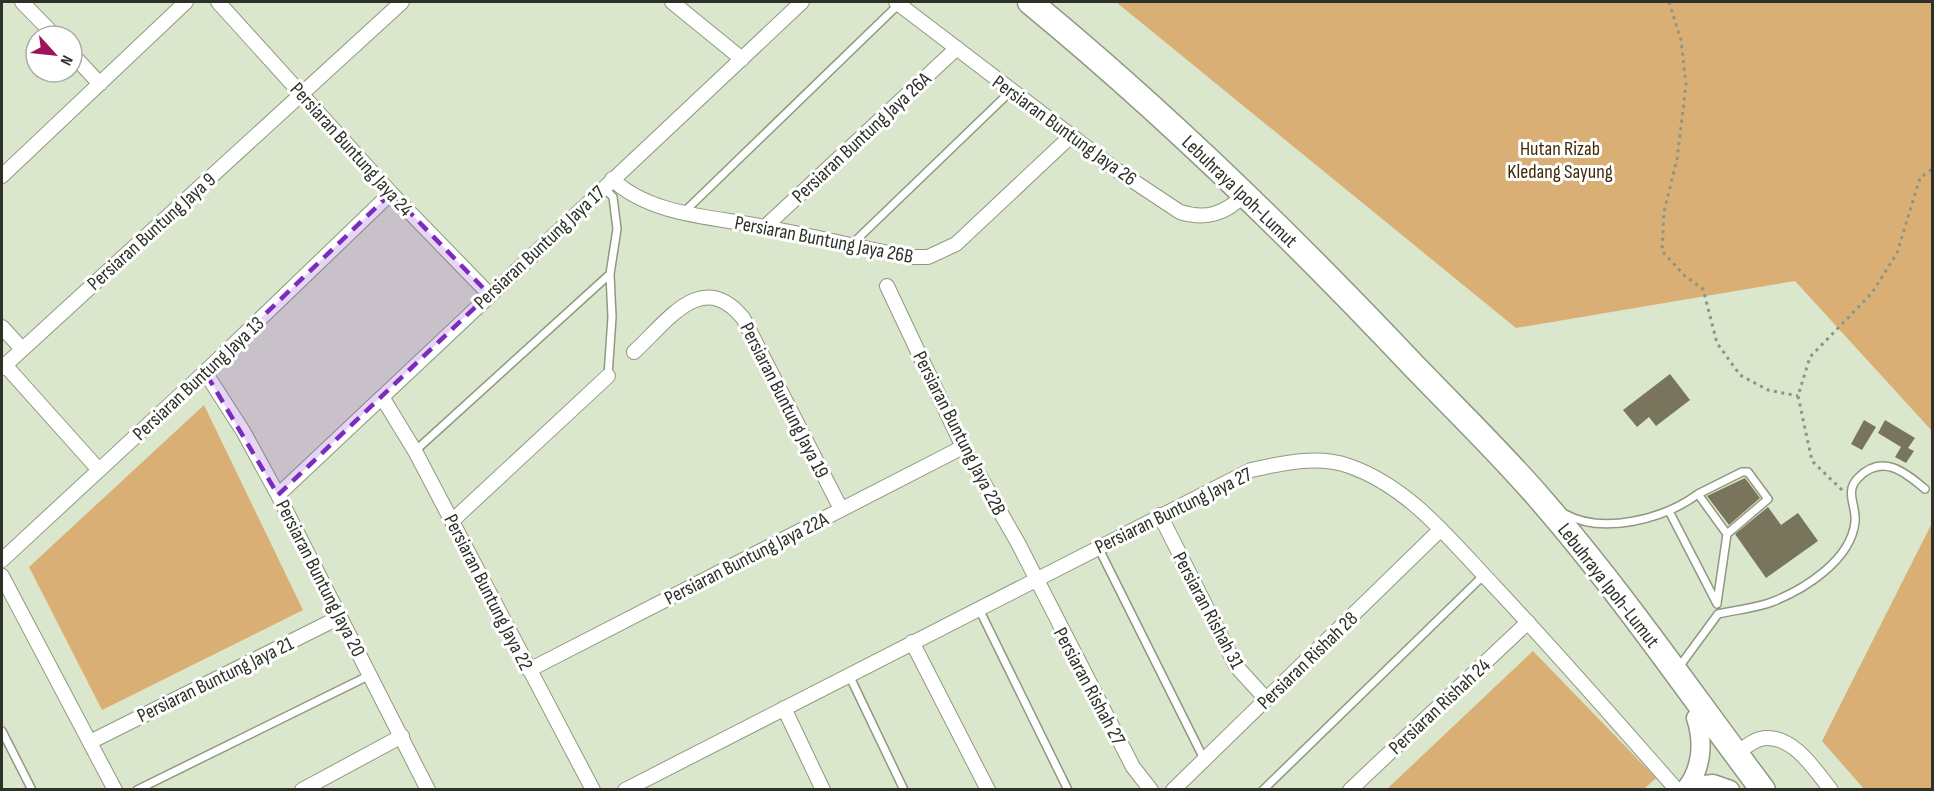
<svg xmlns="http://www.w3.org/2000/svg" width="1934" height="791" viewBox="0 0 1934 791" font-family="'Sofia Sans Condensed',sans-serif">
<style>
.green{fill:#daaf75}
.building{fill:#78755c}
.lines{fill:none;stroke-linecap:round;stroke-linejoin:round}
.lane-casing{stroke:#8f9981;stroke-width:10}
.street-casing{stroke:#8f9981;stroke-width:16}
.secondary-casing{stroke:#8f9981;stroke-width:21}
.highway-casing{stroke:#8f9981;stroke-width:27}
.path{stroke:#8d9682;stroke-width:3;stroke-dasharray:3 4.5;stroke-linecap:butt}
.lane{stroke:#fff;stroke-width:7}
.street{stroke:#fff;stroke-width:14}
.secondary{stroke:#fff;stroke-width:18}
.highway{stroke:#fff;stroke-width:24}
.marked{fill:#7b2cbf;fill-opacity:0.2;stroke:#7b2cbf;stroke-width:4.5;stroke-dasharray:12 8;stroke-linejoin:round}
.labels{text-anchor:middle;stroke-width:6;stroke-linejoin:round;paint-order:stroke}
.street-label{font-size:20px;fill:#2d3127;stroke:#fff}
.park-label{font-size:20px;fill:#412904;stroke:#fff}
</style>
<rect width="100%" height="100%" fill="#dbe7cc"/>
<!-- green -->
<path class="green" d="M1116,2H1932V431L1795,281L1516,328Z
M204,405L303,610L102,710L29,567Z
M1932,523V789H1864L1822,741Z
M1533,651L1656,778L1644,789H1387Z"/>
<!-- building -->
<path class="building" d="M1670,374L1690,400L1656,426L1649,417L1637,427L1623,410Z
M1864,420L1876,427L1862,450L1851,444Z
M1885,420L1915,438L1908,448L1914,451L1906,463L1895,457L1901,447L1878,433Z
M1745,478L1760,498L1729,525L1707,496Z
M1768,507L1781,525L1798,513L1818,541L1766,578L1735,534Z"/>
<g class="lines">
<defs>
<path id="lane" d="M604,188L613,197L617,229L610,274L612,317L608,376
M683,213L899,4
M851,245L1011,91
M415,451L610,274
M1698,494L1742,472H1748L1768,499L1727,534
M1669,511L1717,604
M1565,514C1603,535 1664,519 1698,494L1727,534L1717,603
M1098,547L1204,759
M979,609L1068,790
M1679,667L1718,614C1736,610 1756,608 1772,602C1805,589 1851,560 1855,522C1857,506 1844,492 1858,478C1882,453 1905,472 1925,489
M849,675L904,790
M2,731L32,790
M137,790L370,675
M1263,790L1484,575"/>
<path id="street" d="M22,2L55,36
M218,2L391,193L489,294
M672,2L742,59
M896,2L1115,169L1180,212C1206,220 1225,214 1244,195
M72,54L100,84
M2,176L186,2
M612,179C651,216 715,217 765,227C813,236 861,248 909,257H928L956,244L1071,136
M765,227L957,48
M887,286L963,447L1018,543L1133,767L1151,790
M2,327L22,349
M634,352C668,321 702,268 743,318L841,509
M5,365L99,470
M2,368L402,2
M205,372L243,431L278,495L428,790
M382,397L415,451L593,790
M278,495L802,2
M1160,515L1236,666L1266,699
M452,521L608,376
M2,560L205,372L391,193
M2,576L115,790
M912,642L988,790
M529,670L963,447
M784,708L823,790
M90,742L340,617
M1736,754C1744,748 1754,739 1765,738C1794,736 1815,770 1831,790
M302,790L402,736
M625,790L1251,470C1282,463 1318,455 1349,466C1410,487 1452,542 1495,587C1557,653 1617,722 1677,790
M1173,790L1440,530
M1350,790L1528,622"/>
<path id="secondary" d="M1688,787L1713,784L1730,790
M1685,790C1702,770 1704,742 1696,718"/>
<path id="highway" d="M1030,2C1165,113 1291,236 1411,363C1455,409 1501,453 1542,501C1621,592 1690,693 1763,790"/>
</defs>
<!-- lane casing -->
<use href="#lane" class="lane-casing"/>
<!-- street casing -->
<use href="#street" class="street-casing"/>
<!-- secondary casing -->
<use href="#secondary" class="secondary-casing"/>
<!-- highway casing -->
<use href="#highway" class="highway-casing"/>
<!-- path -->
<path class="path" d="M1669,2L1681,40L1686,85L1677,159L1664,212L1662,251L1685,276L1703,289L1717,343L1740,375L1768,390L1798,396
M1842,490L1812,461L1798,396L1810,357L1872,293L1897,253L1920,178L1932,169"/>
<!-- lane -->
<use href="#lane" class="lane"/>
<!-- street -->
<use href="#street" class="street"/>
<!-- secondary -->
<use href="#secondary" class="secondary"/>
<!-- highway -->
<use href="#highway" class="highway"/>
</g>
<!-- marked area -->
<path class="marked" d="M391,193L489,294L278,495L205,372Z"/>
<g class="labels">
<!-- street labels -->
<g class="street-label">
<text transform="translate(1065 130) rotate(36)" y="7">Persiaran Buntung Jaya 26</text>
<text transform="translate(861 137) rotate(-43)" y="7">Persiaran Buntung Jaya 26A</text>
<text transform="translate(352 149) rotate(48)" y="7">Persiaran Buntung Jaya 24</text>
<text transform="translate(1240 191) rotate(44)" y="7">Lebuhraya Ipoh-Lumut</text>
<text transform="translate(151 231) rotate(-42)" y="7">Persiaran Buntung Jaya 9</text>
<text transform="translate(824 239) rotate(11)" y="7">Persiaran Buntung Jaya 26B</text>
<text transform="translate(539 247) rotate(-43)" y="7">Persiaran Buntung Jaya 17</text>
<text transform="translate(198 378) rotate(-43)" y="7">Persiaran Buntung Jaya 13</text>
<text transform="translate(785 400) rotate(63)" y="7">Persiaran Buntung Jaya 19</text>
<text transform="translate(960 433) rotate(63)" y="7">Persiaran Buntung Jaya 22B</text>
<text transform="translate(1173 510) rotate(-26)" y="7">Persiaran Buntung Jaya 27</text>
<text transform="translate(746 558) rotate(-27)" y="7">Persiaran Buntung Jaya 22A</text>
<text transform="translate(321 578) rotate(63)" y="7">Persiaran Buntung Jaya 20</text>
<text transform="translate(1609 585) rotate(52)" y="7">Lebuhraya Ipoh-Lumut</text>
<text transform="translate(489 592) rotate(63)" y="7">Persiaran Buntung Jaya 22</text>
<text transform="translate(1209 610) rotate(62)" y="7">Persiaran Rishah 31</text>
<text transform="translate(1307 660) rotate(-44)" y="7">Persiaran Rishah 28</text>
<text transform="translate(215 679) rotate(-26)" y="7">Persiaran Buntung Jaya 21</text>
<text transform="translate(1090 686) rotate(62)" y="7">Persiaran Rishah 27</text>
<text transform="translate(1439 706) rotate(-43)" y="7">Persiaran Rishah 24</text>
</g>
<!-- park labels -->
<g class="park-label">
<text x="1560" y="155">Hutan Rizab<tspan x="1560" dy="23">Kledang Sayung</tspan></text>
</g>
</g>
<!-- border -->
<rect width="1934" height="791" fill="none" stroke="#2d3127" stroke-width="6"/>
<!-- north arrow -->
<g transform="translate(54 54) rotate(117)"><circle r="28" fill="#ffffff" stroke="#abada9" stroke-width="1.5"/>
<path d="M0-4.5L10 22L0 15L-10 22Z" fill="#9f125c"/>
<text y="-9" font-size="16" font-weight="bold" text-anchor="middle" fill="#2d3127">N</text>
</g>
</svg>
